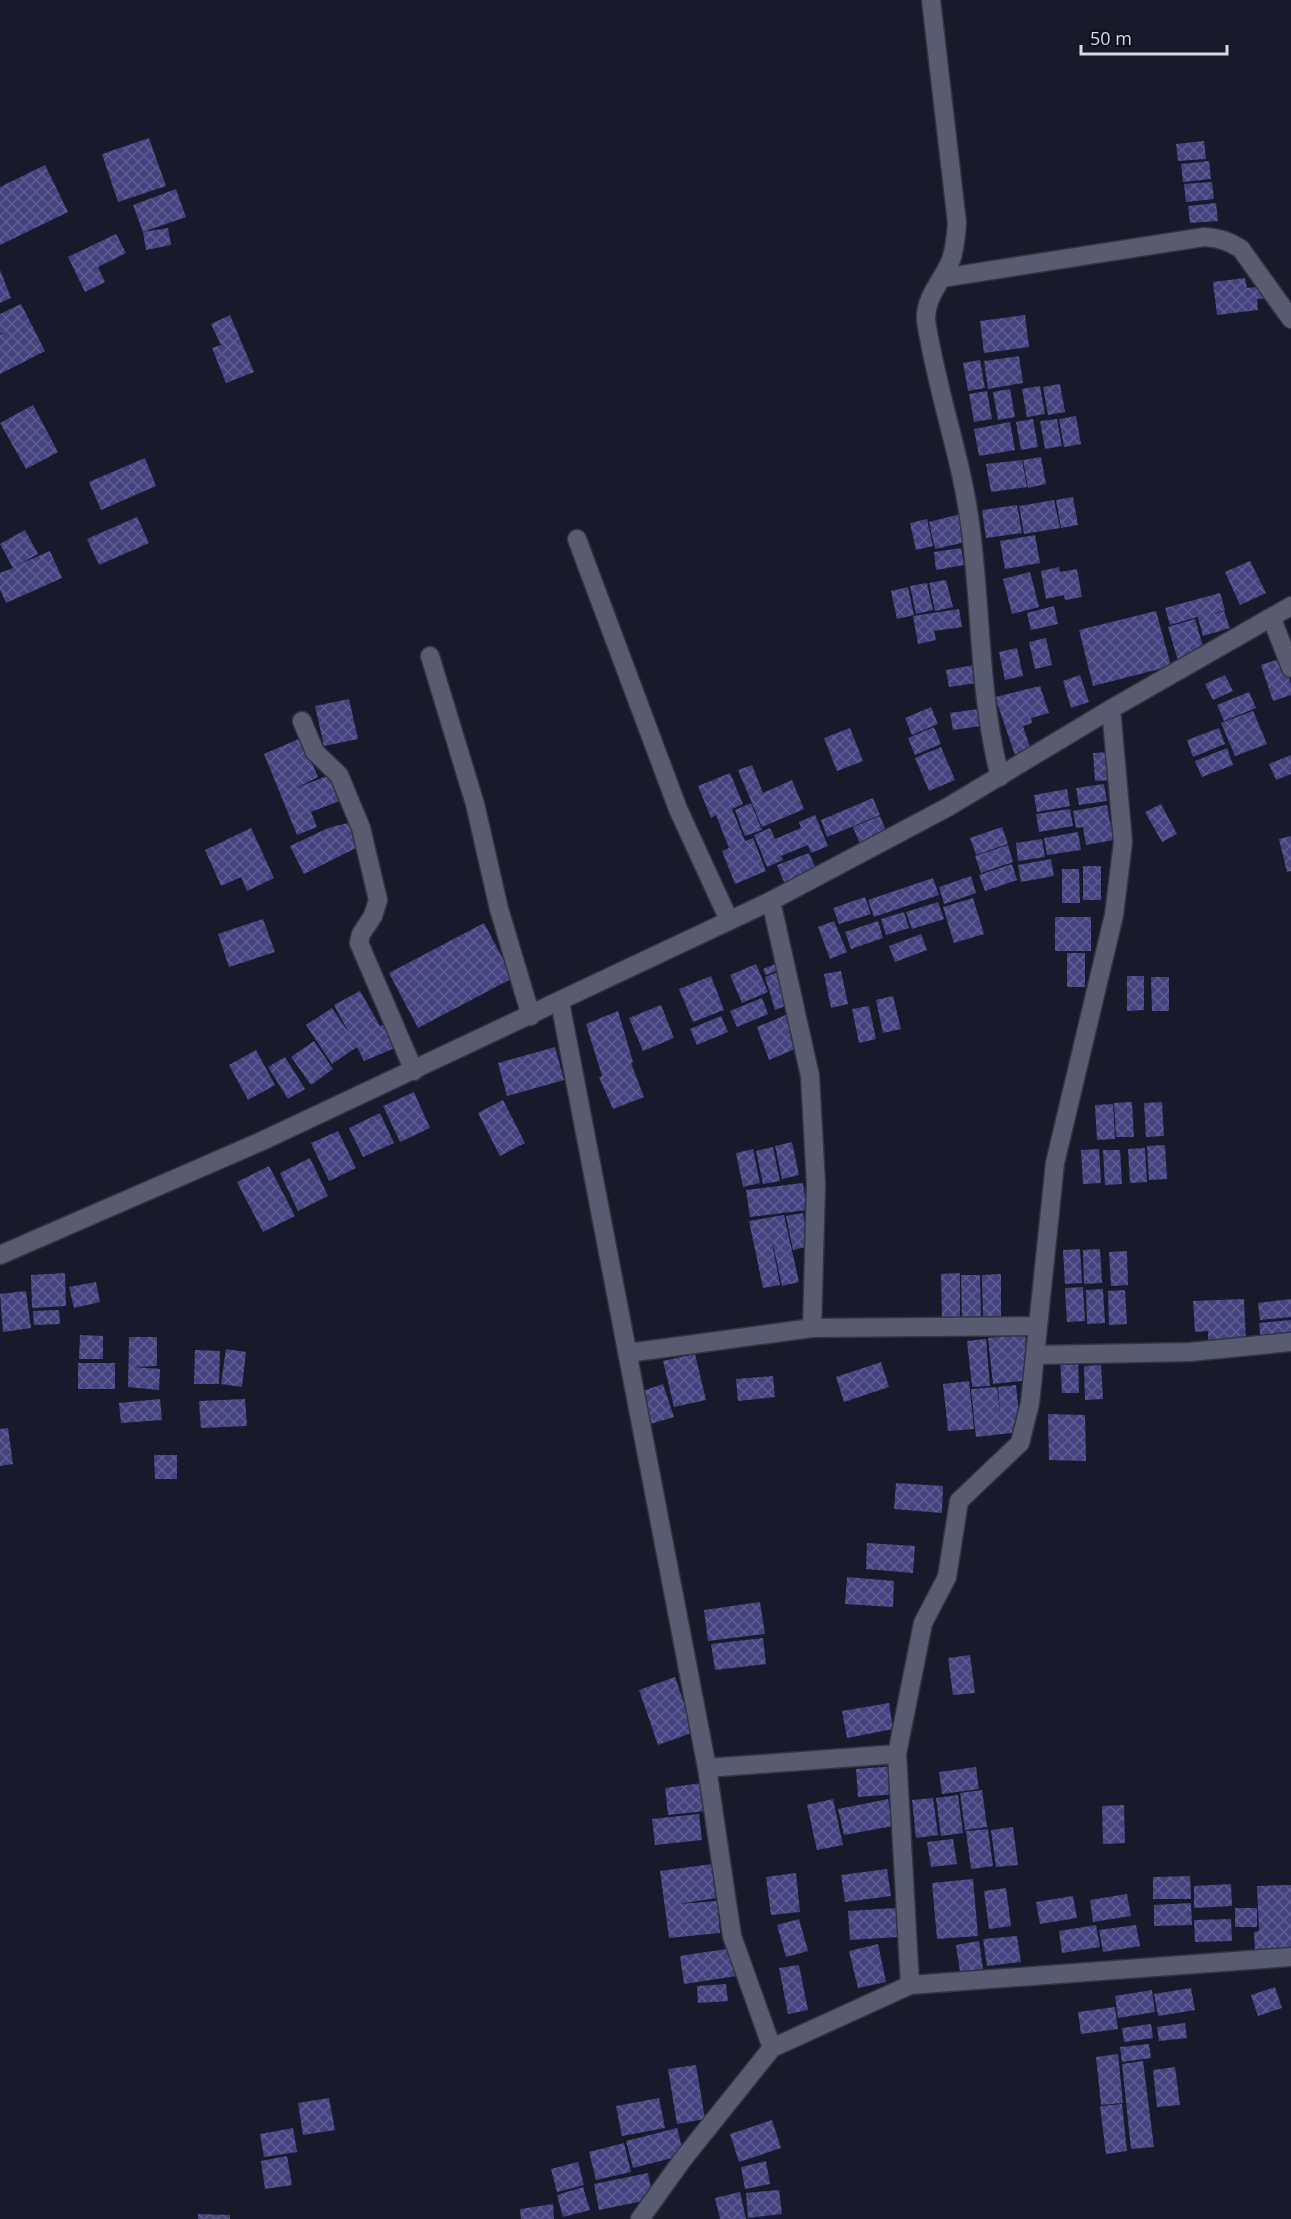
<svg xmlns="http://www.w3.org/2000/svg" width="1291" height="2219" viewBox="0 0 1291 2219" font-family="'Open Sans',sans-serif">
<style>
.building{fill:url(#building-cross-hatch)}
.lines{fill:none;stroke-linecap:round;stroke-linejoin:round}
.street-casing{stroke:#333341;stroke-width:21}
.secondary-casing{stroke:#333341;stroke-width:21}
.street{stroke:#595b70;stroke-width:18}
.secondary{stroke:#595b70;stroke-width:18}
</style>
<defs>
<pattern id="building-cross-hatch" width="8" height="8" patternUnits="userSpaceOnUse" patternTransform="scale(1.5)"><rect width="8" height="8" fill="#444380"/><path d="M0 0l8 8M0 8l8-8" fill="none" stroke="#5e5e92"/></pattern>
</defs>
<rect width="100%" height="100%" fill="#18192b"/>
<!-- building -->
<path class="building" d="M149,138L166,186L118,202L102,154Z
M1204,141L1206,159L1178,161L1176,144Z
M1209,161L1211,179L1183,182L1181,164Z
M45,165L68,212L0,245V187Z
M1212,182L1214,199L1186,202L1184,184Z
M176,189L186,217L143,232L133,205Z
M1216,203L1218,221L1190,223L1188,206Z
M168,228L171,245L146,250L143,232Z
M116,234L126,253L98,267L105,282L85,292L68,257Z
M0,270L11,298L0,303Z
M1245,278L1247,288L1265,286L1266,298L1257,299L1258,310L1217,315L1213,282Z
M21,304L45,351L0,374V335L7,331L0,334V314Z
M230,315L254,372L226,383L212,348L221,345L211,324Z
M1025,315L1029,347L984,353L980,321Z
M1019,356L1023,383L988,389L984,361Z
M980,360L985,388L968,391L963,363Z
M1060,384L1065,412L1048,415L1043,387Z
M1040,386L1045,414L1027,417L1022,389Z
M1010,389L1015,417L998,420L993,392Z
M987,391L992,419L974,422L969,394Z
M33,405L58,452L26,469L0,423Z
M1076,416L1081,444L1064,447L1059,419Z
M1033,419L1038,447L1021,450L1016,422Z
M1057,419L1062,446L1045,449L1040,421Z
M1010,422L1015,450L979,456L974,429Z
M1041,457L1046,484L1028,488L1023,460Z
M145,458L156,486L101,510L89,482Z
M1022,460L1027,487L991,492L986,464Z
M1073,497L1078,525L1061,528L1056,500Z
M1054,500L1060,528L1024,534L1019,506Z
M1017,505L1022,533L986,538L982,510Z
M964,513L970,541L935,549L929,522Z
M137,517L149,543L99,565L87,539Z
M927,519L933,546L916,550L910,523Z
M25,530L38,554L18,565L50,551L62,578L6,603L0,590V573L13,568L0,544Z
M1035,535L1040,563L1005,569L1000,541Z
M961,548L964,565L936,570L934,552Z
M1250,561L1266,593L1240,605L1225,572Z
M1059,567L1060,572L1077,569L1082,597L1065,600L1064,595L1046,599L1041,571Z
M1030,572L1039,607L1012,614L1003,579Z
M946,580L953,607L935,611L929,583Z
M927,583L933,610L916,614L910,586Z
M908,587L914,615L897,619L891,591Z
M1220,593L1225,610L1207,616L1224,611L1230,628L1203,636L1196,611L1197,617L1170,625L1165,608Z
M1054,606L1058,624L1031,630L1027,613Z
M959,609L962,627L934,631L936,640L918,644L913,616Z
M1156,611L1171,666L1093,686L1079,630Z
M1195,619L1205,653L1178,661L1168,627Z
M1046,638L1052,665L1035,669L1029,642Z
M1017,648L1023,676L1005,680L999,652Z
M1282,658L1291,684V695L1273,701L1261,665Z
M974,665L977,683L949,687L946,670Z
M1080,675L1089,702L1071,708L1063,681Z
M1225,675L1233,691L1213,700L1205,684Z
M1040,686L1049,713L1031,718L1032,723L1023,726L1032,753L1016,758L995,697Z
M1249,692L1256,708L1224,721L1217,705Z
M349,699L358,739L324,746L315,706Z
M931,707L938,724L912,735L905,718Z
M978,709L981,726L953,730L950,713Z
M1253,711L1267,744L1235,756L1221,723Z
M934,727L941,744L915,755L908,738Z
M850,728L863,761L837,771L824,738Z
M1219,728L1225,744L1193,757L1187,740Z
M301,738L318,777L294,789L332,774L342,800L311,812L317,827L297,835L264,754Z
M941,747L955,780L929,791L915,758Z
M1227,748L1233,765L1202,777L1195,761Z
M1111,752L1112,780L1095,781L1093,753Z
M1291,755V774L1276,780L1269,764Z
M752,765L763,793L792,780L804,809L762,827L738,770Z
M730,773L743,804L732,809L745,841L753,838L766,871L735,884L722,851L729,848L716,815L711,818L698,786Z
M1104,784L1107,801L1079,805L1076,788Z
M1067,789L1070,806L1037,812L1034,795Z
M873,798L880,815L827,837L821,820Z
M751,803L762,830L745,836L735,810Z
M1161,804L1177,834L1162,842L1145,812Z
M1107,805L1110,823L1116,822L1119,839L1086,845L1083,827L1076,828L1073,811Z
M1070,809L1073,826L1039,832L1036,814Z
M815,815L828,846L811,853L808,845L781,856L783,860L767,867L754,835L770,828L775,839L801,828L799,822Z
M880,816L887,833L860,844L853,827Z
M348,823L360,846L304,874L290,846L328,828Z
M1002,827L1008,844L976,855L970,838Z
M251,828L274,878L247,891L241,877L221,886L205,850Z
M1078,832L1081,850L1047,855L1044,838Z
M1291,836V871L1287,872L1279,839Z
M1042,839L1045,857L1018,861L1016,843Z
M1008,845L1013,862L981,873L975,856Z
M809,853L816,869L784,882L777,865Z
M1051,859L1054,876L1021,882L1018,865Z
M1012,864L1017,880L985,891L979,875Z
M1083,866H1101V900H1083Z
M1062,869H1079L1080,903H1062Z
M971,876L976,893L944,904L939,887Z
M933,878L939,895L874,917L868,900Z
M865,897L871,914L839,924L833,908Z
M973,898L984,934L954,943L943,907Z
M938,902L944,919L912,929L906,912Z
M904,912L909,928L886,935L881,919Z
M1055,917H1091V951H1055Z
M263,919L275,952L229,967L218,934Z
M834,921L847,952L830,959L818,927Z
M878,921L883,938L851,949L845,932Z
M484,923L513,978L418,1028L389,973Z
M921,934L927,950L895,962L889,946Z
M1067,953H1085V987H1067Z
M780,962L783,968L766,975L763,969Z
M756,964L768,992L742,1003L730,975Z
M782,970L793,1003L775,1010L765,977Z
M841,971L848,1004L831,1008L824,974Z
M711,976L724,1010L693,1022L679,989Z
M1127,976H1144V1010L1127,1011Z
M1151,977H1169V1011H1152Z
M360,991L380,1026L387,1023L397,1047L364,1061L357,1047L332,1064L306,1025L332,1008L349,1033L334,1005Z
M893,996L901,1029L883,1033L876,1000Z
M762,998L768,1014L737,1027L730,1011Z
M661,1005L674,1038L643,1051L629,1018Z
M869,1006L876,1039L859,1043L852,1009Z
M618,1011L633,1062L631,1063L644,1097L613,1109L599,1077L602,1076L586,1024Z
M788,1014L800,1047L769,1060L757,1027Z
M721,1016L728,1032L697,1045L690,1029Z
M314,1041L333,1069L311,1085L291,1057Z
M555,1047L564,1080L507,1096L498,1063Z
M256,1050L275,1085L248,1100L229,1065Z
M285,1057L305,1089L288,1099L268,1067Z
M414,1092L430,1128L400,1142L383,1106Z
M503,1100L525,1143L500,1156L478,1113Z
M1132,1102L1134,1137H1116L1114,1103Z
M1162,1102L1164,1136L1146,1137L1144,1103Z
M1113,1104L1115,1139L1097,1140L1095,1105Z
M380,1113L394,1143L363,1157L349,1128Z
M338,1131L356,1168L329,1181L311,1143Z
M792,1142L799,1175L782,1179L775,1146Z
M1165,1145L1167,1179L1149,1180L1147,1146Z
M773,1147L780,1181L763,1184L756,1151Z
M1145,1148L1147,1182L1130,1183L1128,1149Z
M753,1149L760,1183L743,1187L736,1153Z
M1099,1149L1101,1183L1083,1184L1081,1150Z
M1103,1150H1120L1122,1184L1105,1185Z
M310,1158L328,1196L298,1211L280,1173Z
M269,1166L295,1216L263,1232L237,1182Z
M803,1183L807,1210L750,1217L746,1190Z
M803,1213L810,1246L793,1250L786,1216Z
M784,1215L799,1282L782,1286L770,1231L780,1285L763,1288L749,1221Z
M1080,1249L1082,1283L1065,1284L1063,1250Z
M1100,1249L1102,1283L1084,1284L1083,1250Z
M1127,1251L1128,1285L1111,1286L1109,1252Z
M65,1273L66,1306L32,1308L31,1275Z
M960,1273V1320H942L941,1274Z
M1001,1274V1321H983L982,1275Z
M961,1275H980L981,1321L962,1322Z
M96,1282L100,1302L74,1308L69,1287Z
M1083,1287L1085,1321L1067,1322L1065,1288Z
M1103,1289L1105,1323L1087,1324L1086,1290Z
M1125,1290L1127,1324L1109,1325L1108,1291Z
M26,1291L31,1328L3,1332L0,1294Z
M1244,1299L1246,1342L1208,1344V1331L1195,1332L1193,1301Z
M1291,1299V1317L1260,1320L1258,1303Z
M59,1310L60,1324L34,1325L33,1311Z
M1291,1320V1337L1261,1341L1259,1323Z
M1025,1334L1030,1380L993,1384L988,1338Z
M80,1335L103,1336V1359H79Z
M129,1337H157V1366L134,1367L160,1369L159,1390L128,1387Z
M986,1339L990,1386L972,1387L967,1341Z
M226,1349L246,1352L242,1387L221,1384Z
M195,1350L220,1351L219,1384H194Z
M695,1354L706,1400L674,1407L663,1361Z
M1078,1358L1079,1393H1062L1060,1359Z
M881,1362L889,1387L844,1402L836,1377Z
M78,1363H115V1389H78Z
M1101,1365L1103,1399L1085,1400L1084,1366Z
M773,1376L775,1397L738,1401L736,1379Z
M969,1381L974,1429L948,1431L943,1384Z
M663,1384L674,1417L647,1425L637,1393Z
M1016,1385L1021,1432L976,1437L971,1389L997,1387L1000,1415L998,1387Z
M160,1399L162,1420L121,1423L119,1403Z
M245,1399L247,1426L201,1428L199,1401Z
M1048,1414L1085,1415L1086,1461L1049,1460Z
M8,1428L13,1464L0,1466V1429Z
M154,1455H177V1479H155Z
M896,1483L943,1486L942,1513L894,1509Z
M867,1543L915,1546L913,1573L866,1569Z
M847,1577L894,1581L893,1607L845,1604Z
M760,1602L765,1634L708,1641L704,1610Z
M763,1638L766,1664L715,1670L711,1644Z
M970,1655L975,1693L953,1695L948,1658Z
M675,1677L694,1732L658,1745L639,1690Z
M889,1703L893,1729L847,1738L842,1711Z
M896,1766L898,1794L858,1797L856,1769Z
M976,1767L979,1789L942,1794L939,1772Z
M702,1783L706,1811L668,1815L665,1788Z
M982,1790L987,1827L965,1830L960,1793Z
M958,1795L963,1833L941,1836L936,1798Z
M933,1798L938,1835L916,1838L912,1800Z
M833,1799L843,1845L817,1850L807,1805Z
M888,1799L893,1826L844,1835L838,1809Z
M1124,1805L1125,1843L1103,1844L1102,1806Z
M699,1814L702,1840L655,1845L652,1819Z
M1013,1827L1018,1865L996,1867L991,1830Z
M988,1829L993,1866L971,1869L966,1831Z
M953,1839L957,1864L931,1867L927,1842Z
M712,1864L717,1898L679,1904L717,1901L720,1933L669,1938L660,1871Z
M887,1869L891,1896L845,1902L841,1875Z
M796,1873L800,1912L771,1915L766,1877Z
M1190,1876L1191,1899H1153V1877Z
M973,1879L978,1936L937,1939L932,1883Z
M1231,1884L1232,1906L1194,1908V1886Z
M1291,1885V1953L1255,1954L1254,1932L1259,1931L1257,1886Z
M1006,1888L1011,1926L989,1929L984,1891Z
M1127,1894L1131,1916L1093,1922L1090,1900Z
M1073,1896L1077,1918L1040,1924L1036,1902Z
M1191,1903L1192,1925L1154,1926V1905Z
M896,1908L898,1937L850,1940L848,1911Z
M1235,1908H1257V1927H1235Z
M799,1919L808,1951L786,1957L777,1925Z
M1231,1919L1232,1941L1195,1942L1194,1920Z
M1096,1925L1100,1947L1062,1953L1059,1931Z
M1136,1925L1140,1946L1103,1952L1099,1930Z
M1017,1936L1021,1962L987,1966L983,1939Z
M979,1941L983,1969L960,1972L956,1945Z
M878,1944L886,1982L858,1988L849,1951Z
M733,1948L737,1976L684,1984L680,1956Z
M799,1965L808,2010L788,2014L779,1968Z
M726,1984L728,2001L698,2003L697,1986Z
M1275,1987L1282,2008L1258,2016L1251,1995Z
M1191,1988L1195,2010L1158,2016L1154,1994Z
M1152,1990L1155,2012L1118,2018L1115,1996Z
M1115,2007L1118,2029L1081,2034L1078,2012Z
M1185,2023L1187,2038L1159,2041L1157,2027Z
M1151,2024L1153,2038L1124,2042L1122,2028Z
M1149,2044L1151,2058L1122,2062L1120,2047Z
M1118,2054L1123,2103L1101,2105L1096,2057Z
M1143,2061L1154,2147L1131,2149L1122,2064Z
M696,2065L705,2119L677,2124L668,2069Z
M1175,2067L1180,2105L1157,2107L1153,2070Z
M329,2098L335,2130L303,2135L298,2103Z
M659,2098L665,2128L622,2136L616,2106Z
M1122,2104L1127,2151L1106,2154L1100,2106Z
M772,2120L781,2148L739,2162L730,2134Z
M293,2128L297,2152L264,2157L260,2134Z
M677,2128L684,2155L633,2168L626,2141Z
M624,2143L631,2172L596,2180L589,2152Z
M287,2156L292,2185L265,2189L261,2161Z
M766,2161L770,2184L745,2189L741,2167Z
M578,2162L584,2185L557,2192L551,2169Z
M648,2173L653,2199L599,2210L594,2184Z
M583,2187L590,2210L563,2217L557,2195Z
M779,2190L782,2214L748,2218L746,2193Z
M740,2192L746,2219H720L715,2198Z
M553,2204L554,2219H521L520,2209Z
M198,2214L230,2215V2219H198Z"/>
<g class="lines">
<defs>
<path id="street" d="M931,0L957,223C956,236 955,248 951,260C942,282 925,296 926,320C936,389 961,455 970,524C982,611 978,691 1000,777
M942,278L1204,237C1219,238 1229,241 1241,249L1291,319
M577,539L678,809L729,920
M1272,619L1291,668
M430,656L475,804L499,909L531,1016
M302,721L315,752L339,775L361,828L378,900L373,916L361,934L359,943L414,1071
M771,901L810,1076L816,1184L812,1328
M560,1002L707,1768L732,1936L772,2048
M628,1353L812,1328L1038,1326
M1035,1355L1190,1352L1291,1342
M707,1768L897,1754
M910,1985L1291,1957
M640,2219L683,2159L772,2048L910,1985L897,1754L923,1623L947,1577L959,1501L1020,1443L1030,1403L1055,1163L1114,915L1123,842L1111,709"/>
<path id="secondary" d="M0,1255L262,1141L771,901L948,807L1111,709L1291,606"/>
</defs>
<!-- street casing -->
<use href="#street" class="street-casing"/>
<!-- secondary casing -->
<use href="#secondary" class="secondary-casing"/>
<!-- street -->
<use href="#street" class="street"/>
<!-- secondary -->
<use href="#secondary" class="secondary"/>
</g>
<!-- scale -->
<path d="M1081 45v9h146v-9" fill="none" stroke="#d8d9e6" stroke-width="3"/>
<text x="1090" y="45" font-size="18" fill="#d8d9e6" stroke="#101021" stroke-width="4.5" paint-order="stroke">50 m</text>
</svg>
